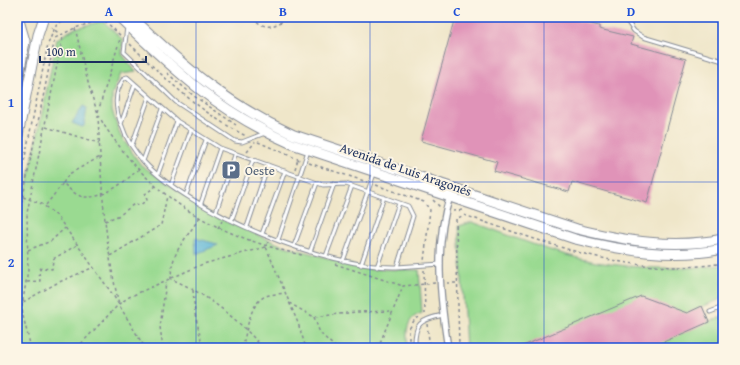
<svg xmlns="http://www.w3.org/2000/svg" width="740" height="365" viewBox="0 0 740 365" font-family="'Gentium Book Plus',serif">
<style>
.green{fill:#9ada91;stroke:#5a8478}
.water{fill:#57b4d5;stroke:#39729a}
.building{fill:#e093b8}
.lines{fill:none;stroke-linecap:round;stroke-linejoin:round}
.lane-casing{stroke:#858a94;stroke-width:5}
.street-casing{stroke:#858a94;stroke-width:8}
.primary-casing{stroke:#858a94;stroke-width:11}
.path{stroke:#858a94;stroke-width:1.5;stroke-dasharray:3 3;stroke-linecap:butt}
.lane{stroke:#fff;stroke-width:3}
.street{stroke:#fff;stroke-width:5.5}
.primary{stroke:#fff;stroke-width:9}
.grid{fill:none;stroke:#1d4ed8;stroke-width:1;stroke-opacity:0.55}
.labels{text-anchor:middle;stroke-width:4;stroke-linejoin:round;paint-order:stroke}
.street-label{font-size:13px;fill:#1b2f5e;stroke:#fcf5e5}
.service-label{font-size:13px;fill:#4e5e75;stroke:#fcf5e5;text-anchor:start}
.neatline{fill:none;stroke:#1d4ed8;stroke-width:1.5}
.grid-label{font-size:13px;text-anchor:middle;font-weight:bold;fill:#1d4ed8}
</style>
<rect width="100%" height="100%" fill="#fcf5e5"/>
<filter id="ink" filterUnits="userSpaceOnUse"><feTurbulence type="fractalNoise" baseFrequency=".025" numOctaves="2"/><feDisplacementMap in="SourceGraphic" scale="8" xChannelSelector="R" yChannelSelector="G"/><feConvolveMatrix kernelMatrix="1 2 1 2 8 2 1 2 1" color-interpolation-filters="sRGB"/></filter>
<filter id="wash" filterUnits="userSpaceOnUse"><feTurbulence type="fractalNoise" baseFrequency=".012" numOctaves="4" result="noise"/><feDisplacementMap in="SourceGraphic" scale="16" xChannelSelector="R" yChannelSelector="G"/><feGaussianBlur stdDeviation="0.9" result="paint"/><feColorMatrix in="noise" values="0 0 0 0 0 0 0 0 0 0 0 0 0 0 0 0 0 1.4 0 .05"/><feComposite in="paint" operator="in"/></filter>
<g filter="url(#wash)">
<rect width="100%" height="100%" fill="#efe6c9"/>
<!-- green -->
<path class="green" d="M103,21L123,40L122,54L136,72L121,74L112,94V110L120,135L141,165L216,217L281,245L367,269L419,270L422,313C405,318 406,333 408,348H385L382,343L369,348H17V236L57,39L75,28Z
M472,222C512,236 553,254 596,262C639,269 680,270 723,265V298L702,307L709,322L723,316V348H466L459,226Z"/>
<!-- water -->
<path class="water" d="M83,106L87,108L84,126L82,127L72,123Z
M195,238L217,244L218,245L196,254Z"/>
<g id="blocks">
<!-- building -->
<path class="building" d="M455,17H564L599,26V29L633,37L631,44L686,59L647,203L572,182L569,192L494,171L497,162L421,141Z
M641,296L687,313L702,306L709,322L659,344L661,348H518Z"/>
</g>
</g>
<g filter="url(#ink)">
<use href="#blocks" fill-opacity="0" stroke="#858a94" stroke-width="1"/>
<g class="lines">
<defs>
<path id="lane" d="M624,17L634,31L643,37L723,61
M127,27L124,52L176,102L235,141L242,142L265,133
M121,124L135,84
M132,145L149,97
M143,161L162,109
M158,174L177,121
M171,185L191,130
M186,195L206,140
M201,203L220,148
M216,212L235,155
M232,219L253,160
M247,227L268,165
M262,234L285,171
M278,240L308,151
M294,246L317,183
M310,252L334,184
M326,256L352,186
M343,261L374,174
M361,265L384,197
M377,267L399,203
M397,267C328,269 191,213 144,162C135,152 126,139 122,126C115,109 113,94 124,78L127,77L177,121L220,148L323,185L346,184L408,206L413,216L397,267L441,264
M710,312L723,307
M415,348C414,323 420,320 443,315"/>
<path id="street" d="M448,348C440,298 434,244 450,196"/>
<path id="primary" d="M119,17C176,72 219,112 292,144L575,239C623,251 673,259 723,249
M132,17C184,67 228,105 294,135L577,229C626,241 673,249 723,239
M17,87L25,41L18,17
M17,140L38,35L44,17"/>
</defs>
<!-- lane casing -->
<use href="#lane" class="lane-casing"/>
<!-- street casing -->
<use href="#street" class="street-casing"/>
<!-- primary casing -->
<use href="#primary" class="primary-casing"/>
<!-- path -->
<path class="path" d="M253,17C264,32 276,26 289,17
M27,18H35
M75,28C82,55 87,86 98,113C103,126 114,139 123,151C169,210 230,239 302,255
M130,44C165,79 201,113 246,136
M167,73L194,96L236,125
M98,112L120,39
M98,115C101,179 104,242 119,304
M46,127L99,143
M258,142L300,160
M247,152L255,142
M309,163L367,182
M295,169L298,159
M63,183L69,174L100,157
M376,185L424,202L430,210L424,261
M17,196L48,44L55,27L66,17
M23,197L42,204L57,216L113,295L145,348
M433,200L440,207
M46,205L63,183C68,188 73,193 80,196C101,202 124,182 138,170
M453,211L463,210
M199,218C185,241 171,251 171,279C206,293 239,320 263,348
M105,221L120,215L134,204L140,205L147,200L145,194L156,186
M17,226L55,38L75,28L103,19L121,36
M218,228L222,221
M268,242L266,247L298,323L306,348
M28,250L51,241L65,228
M110,256L161,225L167,196
M335,264L403,286
M424,270L425,314
M27,282L40,281L39,271L41,268L52,269L53,259L77,245
M447,283H458
M193,290L195,314L203,348
M23,302L57,283L94,267
M289,303L314,317L356,312L393,311
M314,317L320,333L336,348
M427,324L430,348
M409,346V329L415,319L420,317
M31,348L23,316L22,306L28,270L27,213L63,36L49,26
M77,348L119,304L129,297L203,264L266,247
M163,348L160,327L166,282
M242,348C247,332 249,303 266,296C272,294 279,294 285,293
M378,348L403,286L436,283
M459,348L456,219L464,215C548,243 633,279 723,263"/>
<!-- lane -->
<use href="#lane" class="lane"/>
<!-- street -->
<use href="#street" class="street"/>
<!-- primary -->
<use href="#primary" class="primary"/>
</g>
</g>
<!-- grid -->
<path class="grid" d="M196,17V348M370,17V348M544,17V348M17,182H723"/>
<!-- icons -->
<defs>
<symbol id="parking-square" viewBox="-11 -11 22 22"><rect x="-9" y="-9" width="18" height="18" rx="4" fill="#5c6f8a" stroke="#fcf5e5"/><path d="M-3.5-5.5H1a3.5 3.5 0 0 1 0 7H-1V5.5H-3.5ZM-1-3.4V-.6H.8a1.4 1.4 0 0 0 0-2.8Z" fill="#fff"/></symbol>
</defs>
<g fill-rule="evenodd">
<use href="#parking-square" x="220" y="159" width="22" height="22"/>
</g>
<g class="labels">
<!-- street labels -->
<g class="street-label">
<text transform="translate(406 169) rotate(19)" y="5">Avenida de Luis Aragonés</text>
</g>
<!-- service labels -->
<g class="service-label">
<text x="245" y="175">Oeste</text>
</g>
</g>
<!-- margin -->
<rect width="740" height="365" fill="none" stroke="#fcf5e5" stroke-width="44"/>
<!-- scale -->
<path d="M40 56v6h106v-6" fill="none" stroke="#1b2f5e" stroke-width="2"/>
<text x="46" y="56" font-size="12" fill="#1b2f5e" stroke="#fcf5e5" stroke-width="3" paint-order="stroke">100 m</text>
<rect x="22" y="22" width="696" height="321" class="neatline"/>
<g class="grid-label">
<text x="109" y="16">A</text>
<text x="283" y="16">B</text>
<text x="457" y="16">C</text>
<text x="631" y="16">D</text>
<text x="11" y="107">1</text>
<text x="11" y="267">2</text>
</g>
</svg>
